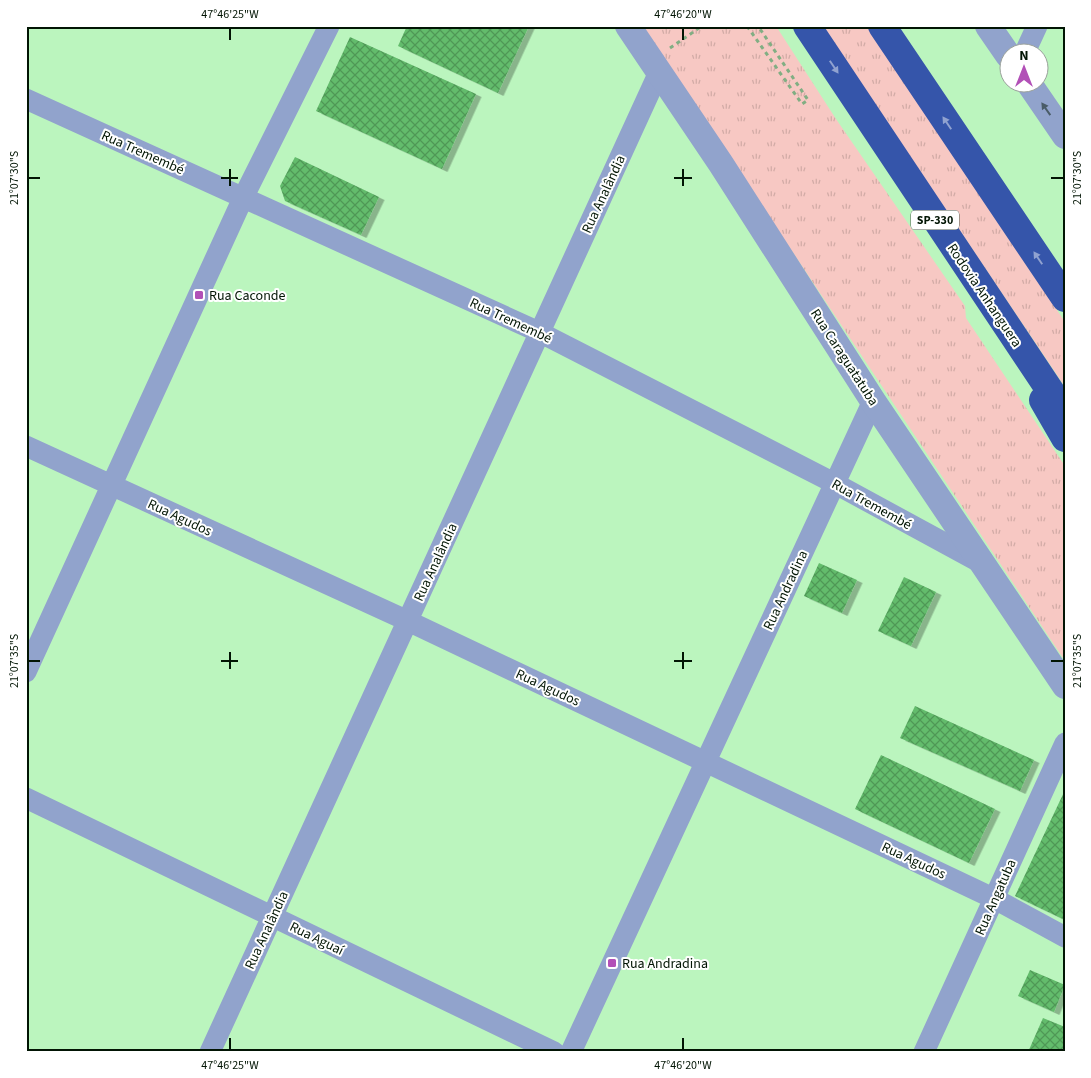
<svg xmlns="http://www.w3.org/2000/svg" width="1091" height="1078" viewBox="0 0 1091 1078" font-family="'Source Sans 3',sans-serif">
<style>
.grass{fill:url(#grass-tufts)}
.building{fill:url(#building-cross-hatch);filter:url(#shadow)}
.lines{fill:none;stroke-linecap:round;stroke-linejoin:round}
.path{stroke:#81ae83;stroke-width:3;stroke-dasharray:4 4;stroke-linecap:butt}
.minor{stroke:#91a3cc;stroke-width:21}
.tertiary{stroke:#91a3cc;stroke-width:26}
.motorway{stroke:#3555aa;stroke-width:28}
.oneway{fill:#90a2d0}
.oneway2{fill:#4a5c68}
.ticks{fill:none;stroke:#021504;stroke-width:2}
.poi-dot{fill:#b250b7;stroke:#fff;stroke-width:2}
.labels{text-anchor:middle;stroke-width:4;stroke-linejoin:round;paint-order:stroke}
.shield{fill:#fff;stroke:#4e5b4f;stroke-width:1}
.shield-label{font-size:12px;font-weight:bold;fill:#021504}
.street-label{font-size:14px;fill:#021504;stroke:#fff}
.poi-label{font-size:14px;fill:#021504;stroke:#fff;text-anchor:start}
.neatline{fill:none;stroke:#021504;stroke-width:2}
.ticks-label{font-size:12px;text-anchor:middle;fill:#021504}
</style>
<defs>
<pattern id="grass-tufts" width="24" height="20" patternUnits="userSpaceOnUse" patternTransform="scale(1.25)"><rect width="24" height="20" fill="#f7c8c3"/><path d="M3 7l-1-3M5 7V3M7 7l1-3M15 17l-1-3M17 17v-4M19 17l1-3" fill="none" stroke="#d2aba6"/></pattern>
<pattern id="building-cross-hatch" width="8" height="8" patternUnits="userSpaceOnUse" patternTransform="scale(1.25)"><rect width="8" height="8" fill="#63bc6c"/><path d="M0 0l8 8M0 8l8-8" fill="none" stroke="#4f9857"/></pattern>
<filter id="shadow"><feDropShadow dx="5.5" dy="3" stdDeviation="0" flood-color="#0004"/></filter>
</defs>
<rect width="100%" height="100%" fill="#bbf5be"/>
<!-- grass -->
<path class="grass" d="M642,26H776L836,119L965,306L966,318L1065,466V661Z
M822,26H867L1065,322V387Z"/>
<!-- building -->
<path class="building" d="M407,26H529L498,93L398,46Z
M350,37L476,94L442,169L316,111Z
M295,157L379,197L361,235L285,201L280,186Z
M819,563L857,580L842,613L804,596Z
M904,577L936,592L911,646L878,631Z
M915,706L1034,760L1020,791L900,738Z
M881,755L995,809L969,863L855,809Z
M1065,790V920L1015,896Z
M1030,970L1065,985L1054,1012L1018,996Z
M1043,1018L1065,1027V1052H1028Z"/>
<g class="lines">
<!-- path -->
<path class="path" d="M747,26L802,104L808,100L758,26
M670,48L702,26"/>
<!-- minor -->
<path class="minor" d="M1025,52L1037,26
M26,99L539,332L834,483L983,564
M26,446L408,621L995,899L1065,937
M26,672L243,198L329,26
M26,798L554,1052
M210,1052L659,72
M571,1052L873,401
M924,1052L1065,743"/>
<!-- tertiary -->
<path class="tertiary" d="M628,26L721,164L873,401L1065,686
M988,26L1008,55
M1028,82L1065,136"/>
<!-- motorway -->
<path class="motorway" d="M807,26L1065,413
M882,26L1065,298
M1043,400L1065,438"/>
</g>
<!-- one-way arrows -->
<defs><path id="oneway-solid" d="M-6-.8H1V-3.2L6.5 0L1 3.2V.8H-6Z" transform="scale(1.25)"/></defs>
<g class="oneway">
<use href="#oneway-solid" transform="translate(834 67) rotate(56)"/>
<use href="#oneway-solid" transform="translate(947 123) rotate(-124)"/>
<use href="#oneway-solid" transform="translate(1038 258) rotate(-124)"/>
</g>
<use class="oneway2" href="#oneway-solid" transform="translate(1046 109) rotate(-125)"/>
<!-- ticks -->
<path class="ticks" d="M230,28V40M683,28V40M230,169V186M683,169V186M28,178H40M221,178H238M674,178H692M1051,178H1064M230,652V669M683,652V669M28,661H40M221,661H238M674,661H692M1051,661H1064M230,1038V1050M683,1038V1050"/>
<!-- markers -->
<g class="poi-dot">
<rect x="194" y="290" width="10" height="10" rx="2.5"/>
<rect x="607" y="958" width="10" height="10" rx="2.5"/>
</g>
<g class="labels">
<!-- shield labels -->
<rect class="shield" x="911" y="210.5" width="48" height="19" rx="4"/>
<g class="shield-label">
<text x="935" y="224">SP-330</text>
</g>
<!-- street labels -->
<g class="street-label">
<text transform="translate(143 152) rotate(24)" y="5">Rua Tremembé</text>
<text transform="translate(603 194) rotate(-65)" y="5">Rua Analândia</text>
<text transform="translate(985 295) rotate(56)" y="5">Rodovia Anhanguera</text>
<text transform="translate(511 320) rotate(25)" y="5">Rua Tremembé</text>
<text transform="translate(845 357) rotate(57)" y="5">Rua Caraguatatuba</text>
<text transform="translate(872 504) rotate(29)" y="5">Rua Tremembé</text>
<text transform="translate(180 517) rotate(25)" y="5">Rua Agudos</text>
<text transform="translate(435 562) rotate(-65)" y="5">Rua Analândia</text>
<text transform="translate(785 590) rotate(-65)" y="5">Rua Andradina</text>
<text transform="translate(548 687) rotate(25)" y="5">Rua Agudos</text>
<text transform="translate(914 860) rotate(25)" y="5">Rua Agudos</text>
<text transform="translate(995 897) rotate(-66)" y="5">Rua Angatuba</text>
<text transform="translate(266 930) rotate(-65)" y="5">Rua Analândia</text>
<text transform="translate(317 938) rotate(26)" y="5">Rua Aguaí</text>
</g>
<!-- poi labels -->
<g class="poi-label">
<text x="209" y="300">Rua Caconde</text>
<text x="622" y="968">Rua Andradina</text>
</g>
</g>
<!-- border -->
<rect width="1091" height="1078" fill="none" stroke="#ffffff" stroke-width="55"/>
<!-- north arrow -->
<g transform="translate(1024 68)"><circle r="24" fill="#ffffff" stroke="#9aa19b"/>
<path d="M0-4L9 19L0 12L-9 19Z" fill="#b250b7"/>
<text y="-8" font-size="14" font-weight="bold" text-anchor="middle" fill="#021504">N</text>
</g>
<rect x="28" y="28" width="1036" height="1022" class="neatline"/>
<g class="ticks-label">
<text x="230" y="18">47°46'25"W</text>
<text x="683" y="18">47°46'20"W</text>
<text transform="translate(14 178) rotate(-90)" y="4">21°07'30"S</text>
<text transform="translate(1077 178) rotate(-90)" y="4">21°07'30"S</text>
<text transform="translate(14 661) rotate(-90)" y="4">21°07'35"S</text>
<text transform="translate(1077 661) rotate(-90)" y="4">21°07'35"S</text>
<text x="230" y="1069">47°46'25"W</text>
<text x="683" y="1069">47°46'20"W</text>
</g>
</svg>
